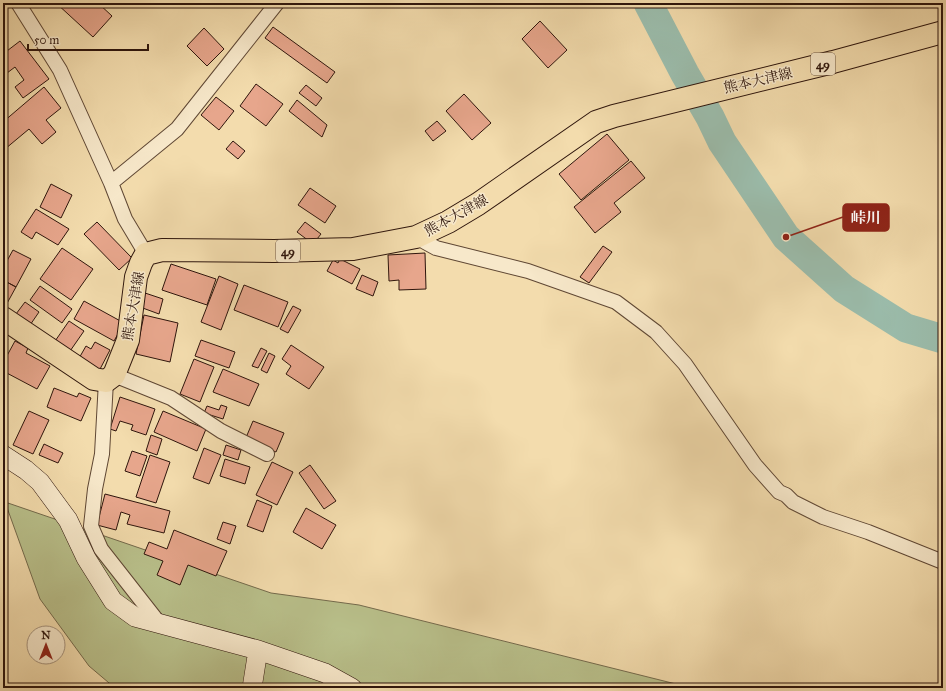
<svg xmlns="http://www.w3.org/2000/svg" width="946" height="691" viewBox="0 0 946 691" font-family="'IM FELL Great Primer','Noto Serif JP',serif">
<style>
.green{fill:#b9c08b;stroke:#746a4c}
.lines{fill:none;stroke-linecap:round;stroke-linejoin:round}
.river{stroke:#9bbcab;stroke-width:29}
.building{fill:#e7a68c;stroke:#2e150c}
.street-casing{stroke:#5f4734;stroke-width:16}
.secondary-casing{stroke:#2e150c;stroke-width:20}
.primary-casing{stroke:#2e150c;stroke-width:24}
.street{stroke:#f7e8ca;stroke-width:14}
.secondary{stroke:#f7e8ca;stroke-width:19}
.primary{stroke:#f3dcad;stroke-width:22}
.labels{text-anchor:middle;stroke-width:3;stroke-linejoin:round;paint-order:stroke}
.shield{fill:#f7e8ca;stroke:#6a5445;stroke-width:1}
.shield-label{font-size:13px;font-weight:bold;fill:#2e150c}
.street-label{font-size:14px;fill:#2e150c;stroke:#f7e8ca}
.leader{fill:none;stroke:#8f2418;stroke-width:1.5}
.callout-dot{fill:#8f2418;stroke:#f7e8ca;stroke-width:1.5}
.callout{fill:#8f2418;stroke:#8f2418;stroke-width:1.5}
.callout-label{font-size:15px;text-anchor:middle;font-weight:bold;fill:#fff}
</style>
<rect width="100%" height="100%" fill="#f3dcad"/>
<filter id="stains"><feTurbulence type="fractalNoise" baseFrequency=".005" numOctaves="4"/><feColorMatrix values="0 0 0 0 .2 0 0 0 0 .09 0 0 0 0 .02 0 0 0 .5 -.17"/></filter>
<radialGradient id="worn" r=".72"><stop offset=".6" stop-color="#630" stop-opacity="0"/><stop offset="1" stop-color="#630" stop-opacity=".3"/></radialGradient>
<!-- green -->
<path class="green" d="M5,502L271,593L359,605L692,688H115L89,666L40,599Z"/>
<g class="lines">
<!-- river -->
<path class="river" d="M648,3L685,74L710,117L722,142L786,237L844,289L906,328L943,339"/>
</g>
<!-- building -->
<path class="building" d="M56,3H98L112,16L93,37Z
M540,21L567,50L548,68L522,39Z
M273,27L335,72L327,83L265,38Z
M204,28L224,49L207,66L187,46Z
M20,41L49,79L23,98L15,87L24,80L15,67L3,76V54Z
M256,84L283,104L266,126L240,106Z
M306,85L322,98L316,106L299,93Z
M44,87L61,108L46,120L56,132L42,144L29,129L5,149L3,146V122Z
M464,94L491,123L472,140L446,111Z
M216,97L234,111L219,130L201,115Z
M297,100L327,125L322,137L289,111Z
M437,121L446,131L433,141L425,131Z
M607,134L629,160L581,200L559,174Z
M233,141L245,151L238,159L226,149Z
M631,161L645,178L614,203L621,212L595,233L574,207Z
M51,184L72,195L61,218L40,207Z
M310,188L336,206L325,223L298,205Z
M36,209L69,229L58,245L36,232L32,239L21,232Z
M97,222L132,258L119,270L84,234Z
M305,222L321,234L313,244L297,232Z
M603,246L612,252L589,283L580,277Z
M62,248L93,269L71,300L40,279Z
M13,250L31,259L16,287L3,280V268Z
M425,253L426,289L399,290V280L389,281L388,255Z
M340,259L360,269L352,284L327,271L333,260L338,263Z
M171,264L216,279L207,305L162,290Z
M362,275L378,282L373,296L356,289Z
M219,276L238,284L221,330L201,322Z
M3,280L16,287L5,307L3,305Z
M244,285L288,302L278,327L234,310Z
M40,286L72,309L62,323L30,300Z
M145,293L163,299L159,314L140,307Z
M84,301L124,323L114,341L74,319Z
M25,302L39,312L28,328L13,318Z
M293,306L301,310L288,333L280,329Z
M144,315L178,323L170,362L136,354Z
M69,321L84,331L68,354L53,344Z
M3,335L8,339L3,347Z
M201,340L235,352L229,368L195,356Z
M15,341L28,348L26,353L50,366L37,389L3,371V363Z
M95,342L110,350L99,371L78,360L86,346L91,349Z
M291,345L324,367L309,389L286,374L291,366L282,359Z
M261,348L267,351L258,368L252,366Z
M269,353L275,356L267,373L261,370Z
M194,359L214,367L200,402L180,394Z
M223,369L259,384L249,406L213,392Z
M54,388L77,397L79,393L91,398L81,421L47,407Z
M120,397L155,409L146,435L131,430L133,425L120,421L116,431L110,429Z
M221,405L227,407L223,419L204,413L207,406L219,410Z
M29,411L49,420L33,454L13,445Z
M163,411L206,429L197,451L154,432Z
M253,421L284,433L276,452L245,440Z
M151,435L162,439L157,455L146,451Z
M44,444L63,453L58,463L39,455Z
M226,445L241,450L238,460L223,455Z
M204,448L221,455L209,484L193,478Z
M132,451L147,456L140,476L125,471Z
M150,455L170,462L156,503L136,497Z
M225,459L250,467L245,484L220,476Z
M272,462L293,472L277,505L256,495Z
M310,465L336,501L324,509L299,473Z
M105,494L170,511L164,533L127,524L130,515L121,512L116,530L97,525Z
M257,500L272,506L263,532L247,526Z
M306,508L336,525L322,549L293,532Z
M223,522L236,526L230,544L217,539Z
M174,530L227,551L216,576L188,565L180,585L157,575L163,561L144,554L149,542L167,549Z"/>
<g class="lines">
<defs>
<path id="street" d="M18,3L60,70L111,183L125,219L146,254
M111,183L177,129L277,3
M416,237L436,248L528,271L616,302L656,332L685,364L755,465L779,492L786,495L793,502L823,517L868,532L943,562
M114,375L171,398L221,431L267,454
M106,381L102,454L95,489L91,526L101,549L159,623"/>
<path id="secondary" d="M3,455L26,470L40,482L68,520L86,558L113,601L135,617L258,650L325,673L352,688
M252,688L258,650"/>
<path id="primary" d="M3,318L94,379L106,381L114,375L128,340L136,277L141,263L146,254L162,250L274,251L353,249L416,237L448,222L478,204L596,122L614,116L833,62L943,32"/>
</defs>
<!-- street casing -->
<use href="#street" class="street-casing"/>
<!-- secondary casing -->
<use href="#secondary" class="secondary-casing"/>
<!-- primary casing -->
<use href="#primary" class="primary-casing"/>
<!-- street -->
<use href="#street" class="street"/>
<!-- secondary -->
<use href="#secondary" class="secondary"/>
<!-- primary -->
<use href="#primary" class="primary"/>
</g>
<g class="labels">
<!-- shield labels -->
<g class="shield">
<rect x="811" y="53" width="24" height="22" rx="3"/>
<rect x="276" y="240" width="24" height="22" rx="3"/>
</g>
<g class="shield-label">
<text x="823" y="69">49</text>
<text x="288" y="256">49</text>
</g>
<!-- street labels -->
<g class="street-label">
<text transform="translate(758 80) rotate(-13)" y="5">熊本大津線</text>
<text transform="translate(456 215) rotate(-29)" y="5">熊本大津線</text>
<text transform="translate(133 306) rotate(-80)" y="5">熊本大津線</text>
</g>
</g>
<!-- callouts -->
<path class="leader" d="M786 237L843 217"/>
<circle class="callout-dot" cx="786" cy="237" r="4"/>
<rect class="callout" x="843" y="204" width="46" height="27" rx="4"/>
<g class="callout-label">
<text x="866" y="223">峠川</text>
</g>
<!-- margin -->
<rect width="946" height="691" fill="none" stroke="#f3dcad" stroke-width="16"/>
<rect x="4" y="4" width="938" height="683" fill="none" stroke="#2e150c" stroke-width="2"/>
<rect x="8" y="8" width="930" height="675" fill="none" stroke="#2e150c"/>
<!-- north arrow -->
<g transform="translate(46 645)"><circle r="19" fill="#f7e8ca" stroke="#a7947e"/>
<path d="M0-3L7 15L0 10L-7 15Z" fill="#8f2418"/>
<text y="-6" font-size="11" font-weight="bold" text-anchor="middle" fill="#2e150c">N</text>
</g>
<!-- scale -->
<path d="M28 44v6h120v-6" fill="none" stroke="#2e150c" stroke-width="2"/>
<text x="34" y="44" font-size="12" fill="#2e150c" stroke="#f7e8ca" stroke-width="3" paint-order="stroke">50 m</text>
<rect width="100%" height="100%" filter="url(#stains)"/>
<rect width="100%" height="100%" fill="url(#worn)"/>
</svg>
